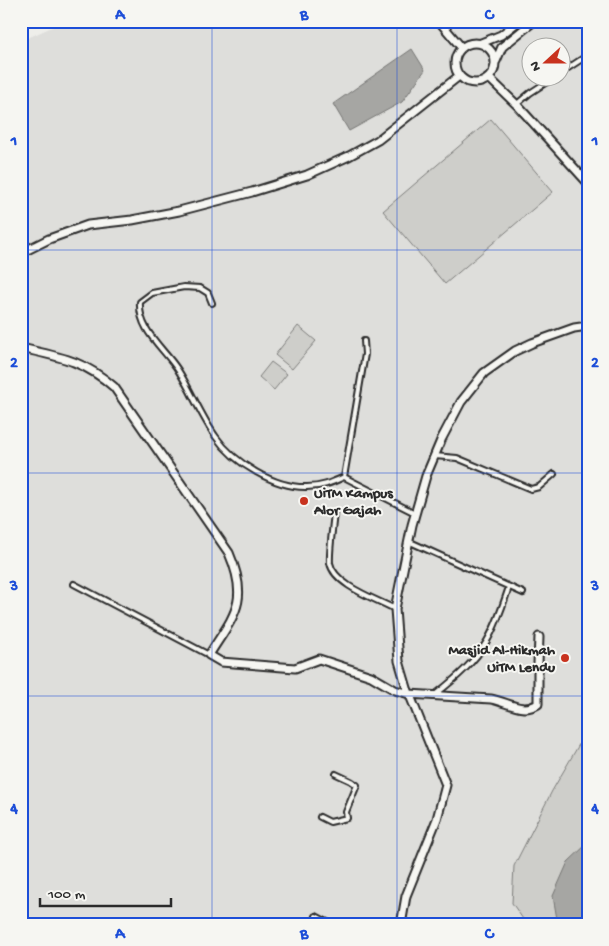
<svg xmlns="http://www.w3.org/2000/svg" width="609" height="946" viewBox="0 0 609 946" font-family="'Gochi Hand',sans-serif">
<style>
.built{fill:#dededb;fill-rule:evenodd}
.green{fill:#cececa;stroke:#7c7c7a}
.water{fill:#a6a6a3;stroke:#757573}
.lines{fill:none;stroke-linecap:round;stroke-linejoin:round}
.lane-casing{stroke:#2b2b2b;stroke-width:8}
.street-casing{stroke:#2b2b2b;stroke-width:11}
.lane{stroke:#f6f6f2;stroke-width:4}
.street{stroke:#f6f6f2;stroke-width:7}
.grid{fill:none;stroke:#1d4ed8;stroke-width:1;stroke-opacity:0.55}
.poi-dot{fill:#c8321e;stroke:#f6f6f2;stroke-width:2}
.labels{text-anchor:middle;stroke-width:4;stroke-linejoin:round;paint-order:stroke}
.poi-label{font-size:15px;font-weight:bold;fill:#2b2b2b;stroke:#f6f6f2;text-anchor:start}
.neatline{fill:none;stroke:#1d4ed8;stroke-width:2}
.grid-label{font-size:16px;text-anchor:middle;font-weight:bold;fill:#1d4ed8}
</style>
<rect width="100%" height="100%" fill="#eeeeea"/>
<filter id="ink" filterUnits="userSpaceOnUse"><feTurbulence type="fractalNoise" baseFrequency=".02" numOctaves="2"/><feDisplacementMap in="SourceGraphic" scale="10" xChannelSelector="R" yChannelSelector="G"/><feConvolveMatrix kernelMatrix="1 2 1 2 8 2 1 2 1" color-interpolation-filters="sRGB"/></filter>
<g filter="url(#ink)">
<!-- built -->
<path class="built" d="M65,21H588V925H21V41ZM532,48H562V78H532Z"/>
<!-- green -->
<path class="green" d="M491,119L553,192L445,284L383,211Z
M298,326L316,341L292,369L275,355Z
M271,362L287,374L274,390L259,377Z
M588,729V925H527L512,903L514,866L552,791Z"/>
<!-- water -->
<path class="water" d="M412,49L425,70L402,102L349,131L333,104Z
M588,843V925H558L553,896L568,862Z"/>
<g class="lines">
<defs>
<path id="lane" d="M562,72L588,55
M517,104L530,93L553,78
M212,303L208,293L200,288L184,287L152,293L140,302C138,331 164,348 178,370C192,392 201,416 216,437C234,463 275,488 307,487C321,487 331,483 344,477
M435,456L457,458L531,489L539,487L554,474
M344,477L365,354L364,341
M344,477L415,513
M334,512C333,525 329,551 330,563C334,585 376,599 395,609
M408,541L523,593
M74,584L209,655
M436,694C455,679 475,662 487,641C497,624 503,605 509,587
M320,817L330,822L347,818L346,812L357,785L351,781L336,774
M316,916L333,925"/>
<path id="street" d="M439,21L461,47
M455 63a20 20 0 1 1 40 0a20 20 0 1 1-40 0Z
M481,43L501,35L519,21
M496,61L502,47L534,21
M489,78L517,105L588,183
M21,253L49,239L88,225L132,220L179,211L252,192L307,175L349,156L378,140L459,76
M21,348C60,357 83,360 114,387L229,553C250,602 234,615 209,655L221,662L295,668L319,659L371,676L395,690L409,694L491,699C508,702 522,714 538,704V663L539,637
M401,925L406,896L437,819L446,785L407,688L399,661L395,609L412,525L426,476L442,438L461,402L484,373L515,351L532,343L574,328L588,326"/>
</defs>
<!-- lane casing -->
<use href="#lane" class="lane-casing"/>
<!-- street casing -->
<use href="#street" class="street-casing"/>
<!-- lane -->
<use href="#lane" class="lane"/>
<!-- street -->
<use href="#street" class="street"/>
</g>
</g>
<!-- grid -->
<path class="grid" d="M212,21V925M397,21V925M21,250H588M21,473H588M21,696H588"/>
<!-- markers -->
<g class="poi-dot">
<circle cx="304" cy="501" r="5"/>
<circle cx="565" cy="658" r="5"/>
</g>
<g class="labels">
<!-- poi labels -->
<g class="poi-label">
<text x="314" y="497">UiTM Kampus<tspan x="314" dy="17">Alor Gajah</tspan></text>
<text x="555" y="654" text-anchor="end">Masjid Al-Hikmah<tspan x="555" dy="17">UiTM Lendu</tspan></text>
</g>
</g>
<!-- margin -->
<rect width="609" height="946" fill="none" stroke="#f6f6f2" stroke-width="55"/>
<!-- north arrow -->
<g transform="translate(546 62) rotate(249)"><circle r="24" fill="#f6f6f2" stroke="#a5a5a2"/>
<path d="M0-4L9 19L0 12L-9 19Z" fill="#c8321e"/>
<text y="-8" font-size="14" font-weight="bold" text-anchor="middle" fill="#2b2b2b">N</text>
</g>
<!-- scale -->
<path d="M40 898v8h131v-8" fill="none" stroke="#2b2b2b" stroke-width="2.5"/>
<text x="48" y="898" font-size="15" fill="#2b2b2b" stroke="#f6f6f2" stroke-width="4" paint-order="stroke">100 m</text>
<rect x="28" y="28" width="554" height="890" class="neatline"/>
<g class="grid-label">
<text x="120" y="19">A</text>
<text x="304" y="19">B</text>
<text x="489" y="19">C</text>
<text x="14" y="145">1</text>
<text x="595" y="145">1</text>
<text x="14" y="367">2</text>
<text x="595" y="367">2</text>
<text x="14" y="590">3</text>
<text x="595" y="590">3</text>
<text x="14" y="813">4</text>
<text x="595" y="813">4</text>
<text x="120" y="938">A</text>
<text x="304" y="938">B</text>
<text x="489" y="938">C</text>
</g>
</svg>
